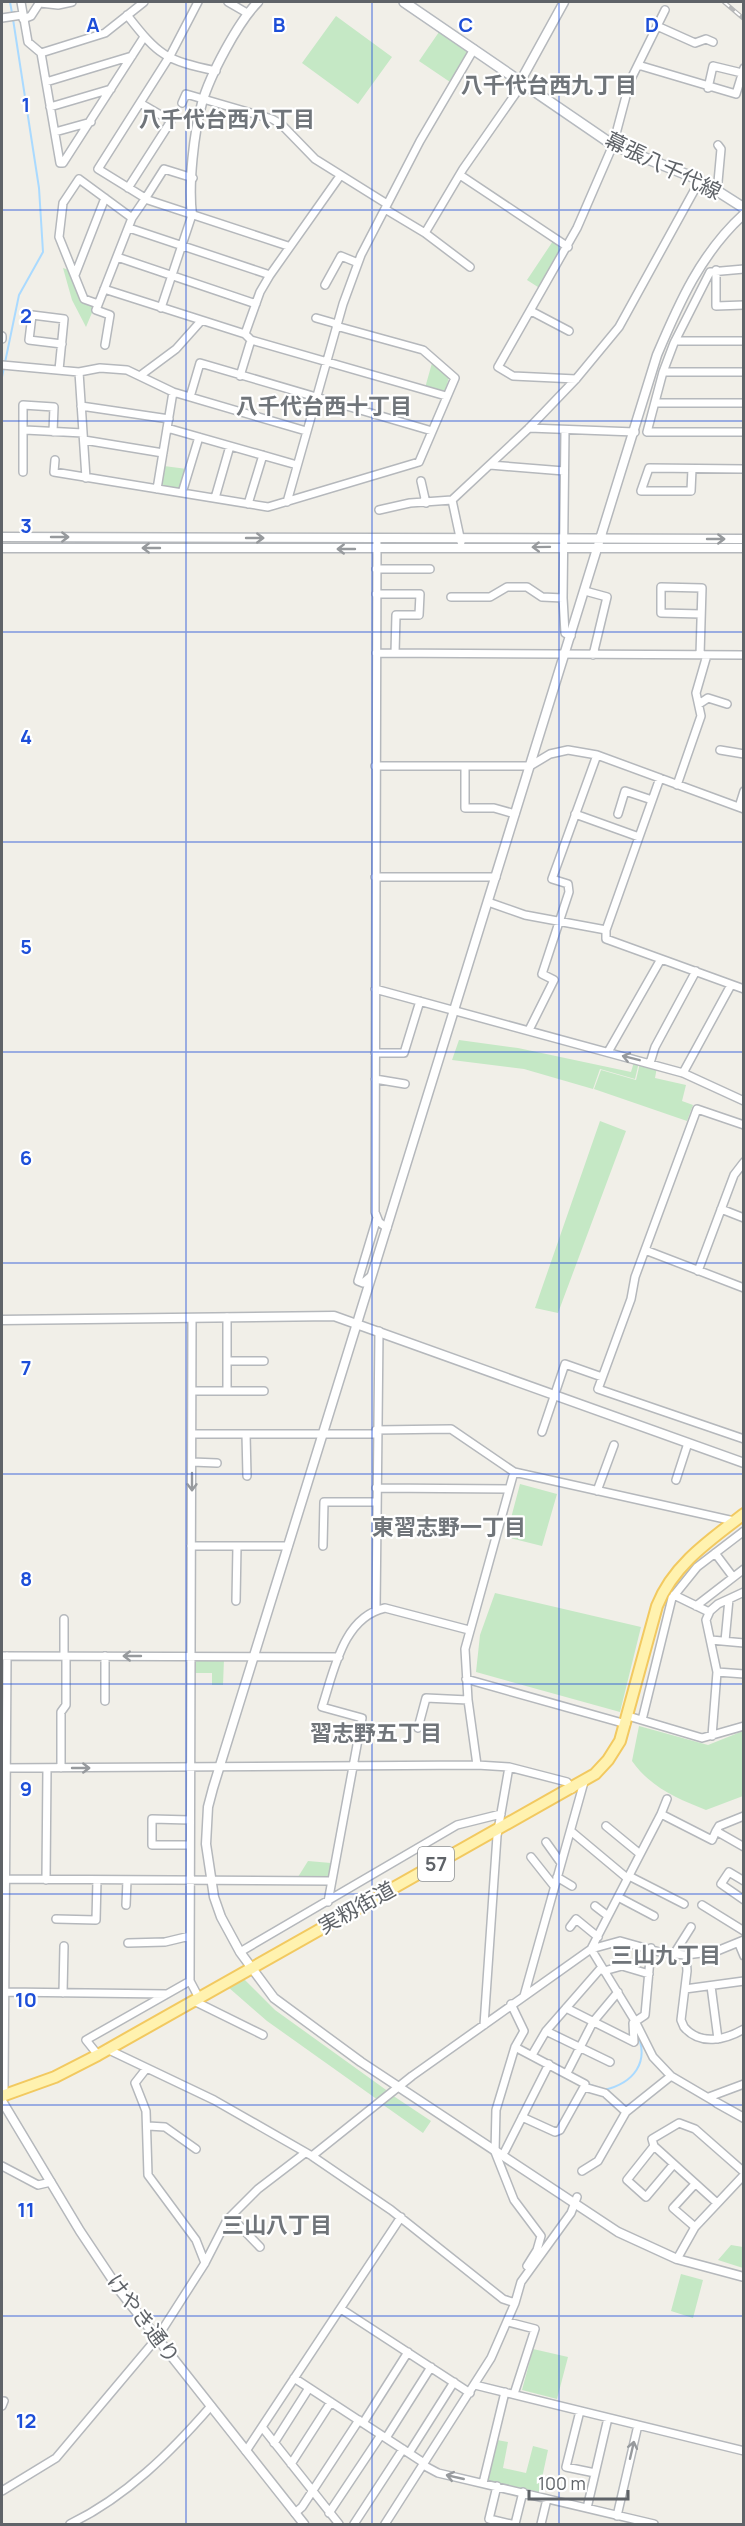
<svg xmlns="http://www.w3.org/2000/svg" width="745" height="2526" viewBox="0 0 745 2526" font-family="Manrope,'Noto Sans JP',sans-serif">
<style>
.green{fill:#c5e8c5}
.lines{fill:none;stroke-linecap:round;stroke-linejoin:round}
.stream{stroke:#aadaff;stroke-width:2}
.minor-casing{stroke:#b5b8bc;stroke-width:10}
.tertiary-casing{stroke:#b5b8bc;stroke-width:11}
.secondary-casing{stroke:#b6babf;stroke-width:12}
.primary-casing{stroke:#f2c960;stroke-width:14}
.minor{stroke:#fff;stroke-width:7}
.tertiary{stroke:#fff;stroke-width:8}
.secondary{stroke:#fff;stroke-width:9}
.primary{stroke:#fff2af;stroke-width:10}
.rail-casing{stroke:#b6b7b8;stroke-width:4.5}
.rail{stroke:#fff;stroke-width:2;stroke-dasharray:7;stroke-linecap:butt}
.oneway{stroke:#979a9d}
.grid{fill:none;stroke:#1d4ed8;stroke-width:1.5;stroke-opacity:0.55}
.labels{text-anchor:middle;stroke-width:4.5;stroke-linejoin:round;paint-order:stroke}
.shield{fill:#fff;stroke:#8f9295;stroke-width:1.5}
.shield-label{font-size:20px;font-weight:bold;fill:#5f6368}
.street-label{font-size:21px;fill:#5f6368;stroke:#fff}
.neighbourhood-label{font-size:22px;font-weight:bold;fill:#70757a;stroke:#fff}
.grid-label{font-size:20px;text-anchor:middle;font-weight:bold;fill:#1d4ed8;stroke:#fff;stroke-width:4.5;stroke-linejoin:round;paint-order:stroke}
</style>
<rect width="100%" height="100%" fill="#f1efe8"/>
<!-- green -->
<path class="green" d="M336,16L392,57L358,104L302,63Z
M439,32L468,52L450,82L419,61Z
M553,241L563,251L541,289L527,280Z
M63,268L72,271L82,300L94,308L86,327L72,300Z
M432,363L449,377L445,392L425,388Z
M164,466L187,469L179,489L161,485Z
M459,1040L518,1048L631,1072L634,1062H639L635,1079L600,1069L593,1089L524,1069L452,1060Z
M640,1063L657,1067L655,1078L686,1085L682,1101L693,1105L687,1121L594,1089L601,1070L636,1080Z
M600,1121L626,1131L558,1313L535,1308Z
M520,1484L557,1494L542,1546L506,1537Z
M495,1593L641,1627L620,1712L476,1672L480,1635Z
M196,1659H224L223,1685H212V1673H195Z
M639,1726L708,1745L743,1731V1796L706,1810C678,1799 650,1787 632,1761Z
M308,1861L331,1863L329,1876L298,1877Z
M244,1979L275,2010L389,2092L378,2100L267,2021L228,1987Z
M392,2095L431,2121L423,2133L382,2104Z
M731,2245L743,2247V2268L718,2260Z
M681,2274L703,2280L693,2318L671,2311Z
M533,2349L568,2357L557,2399L522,2390Z
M497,2440L508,2442L503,2468L526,2473L533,2446L548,2450L539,2492L488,2481Z"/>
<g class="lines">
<!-- stream -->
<path class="stream" d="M10,2L12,13
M2,377L19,295L43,252L39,188L13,19
M2,432V480
M588,2084L596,2087
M604,2090C634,2083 650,2062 637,2033"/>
<defs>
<path id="minor" d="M21,2L28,42L41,53L60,163H63L144,37
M228,2L247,13
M40,3L58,5L72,2
M127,15C159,56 165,60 216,71
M2,18L22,15
M23,19L31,16L40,2
M657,26L695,43L706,39L713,42
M41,53L105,33L144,2
M638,65L736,94L744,68
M46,82L132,56
M708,88L713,66L742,73
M182,103L186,94L272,119L281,124L315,159L387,204
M50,107L111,89
M55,132L91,122
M460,175L568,247
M128,188L171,121L140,103
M714,188L718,182L721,149L718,145
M145,198L98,169L171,54L198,2
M145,199L164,169L193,178
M385,209L425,233L470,267
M129,228L270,275
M425,233L463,169L523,83
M117,257L256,304
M744,269L710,272L674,343L663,372L647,432H744
M716,270V306L744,305
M75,275L105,198
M325,285L341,256L358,263
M104,289L245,334L251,340L446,396
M98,304L84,299L59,237L63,203L79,179L132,218
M161,308L192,215
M531,311L569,331
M316,318L337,324
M245,334L260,292L270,275L340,176
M2,336V339
M675,341H744
M105,345L110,315L96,310L132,218L145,199L288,246
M2,365L79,372L100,368L127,370L173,392L306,431
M59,370L64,319L32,315L29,340L62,344
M79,372L86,478
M663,372H744
M141,375L176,349L201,321
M240,376L251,340
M576,379L513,376L498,367L577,228L613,145L630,81L665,10
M190,397L200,363L432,431
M656,403H744
M81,406L169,419
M167,428L297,465
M529,428L635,432
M25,430L83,433
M565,430L563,598L565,633L571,636
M84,440L163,453
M55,460L54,472L268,507L419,462L455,378L423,350L336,326
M490,465L564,471
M692,469L691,491H641L649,468L744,469
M23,472V405L54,407L53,432
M421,481L426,503
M157,489L173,392
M182,493L199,437
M215,498L230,446
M452,500L461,542
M287,502L343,304L361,255L420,141L474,49
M248,504L263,455
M379,510L410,503L452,500L529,428L576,379L619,327L700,180
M377,538L375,1212L379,1222L387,1228
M376,569H430
M585,591L607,597L593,655
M376,594H420L419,615H396L395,653
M451,597H490L507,587H527L542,597L563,598
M376,653L744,655
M700,655L702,588L661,587V613L701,614
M699,704L708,698L727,704
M720,750L744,754
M375,766H530L550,754L568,750L597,755L744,809
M465,766V808H494L515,814
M660,778L606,930V939L744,989
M677,785L701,716L696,693L707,655
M739,807L744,791
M575,814L639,837
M618,814L625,791L652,800
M375,877H496
M488,902L525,915L606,930
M375,989L683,1073L744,1101
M529,1030L554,980L542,974L569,892L568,884L552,879L597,755
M608,1052L661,959
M375,1053H404L420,1001
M650,1063L655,1047L696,971
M683,1073L731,985
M375,1079L405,1084
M744,1125L697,1109L635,1277L631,1299L598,1389L744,1439
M721,1209L744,1218
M645,1250L744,1288
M698,1271L734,1175L744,1162
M370,1277L363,1283L358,1281L377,1218
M227,1317V1391
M192,1318L190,1981L199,1998
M227,1361H264
M192,1391H264
M376,1430L451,1429L514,1472L734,1521
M542,1432L565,1364L602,1377
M192,1434H376
M246,1434L247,1476
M192,1462L217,1463
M676,1480L688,1443
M376,1488L509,1489
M597,1491L614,1445
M191,1546H288
M323,1546L324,1502H376
M715,1553L733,1577
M674,1595L709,1612
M236,1601L237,1546
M696,1606L744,1569
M376,1610L379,1331
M711,1640L744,1643
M725,1641L729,1599
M2,1656L339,1657
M64,1656V1619
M717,1672L744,1674
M466,1679L626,1724
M105,1701V1656
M628,1716L702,1738L744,1726
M642,1720L672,1598L697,1567L744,1531
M418,1728L426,1698L468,1700
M712,1736L717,1672L706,1620L710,1611L718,1604L744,1592
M477,1765L468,1700L465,1649L514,1472
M2,1768L477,1765L509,1767L567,1782L572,1789
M61,1768V1712L66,1705V1656
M661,1814L667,1799
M190,1820L152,1819V1845H190
M606,1826L640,1854
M716,1831L719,1826L744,1816
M572,1832L627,1878
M546,1842L561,1863
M531,1857L554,1886
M629,1876L684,1904
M557,1877L572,1886
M2,1879L330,1881
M46,1880L47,1768
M744,1881L729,1872L721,1884L744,1900
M618,1897L654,1916
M328,1902L362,1718L322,1707C334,1671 343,1617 385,1608L469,1630
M126,1905L127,1880
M702,1905L744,1931
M595,1906L608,1916
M56,1919L96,1920L97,1880
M570,1927L576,1919L598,1937
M128,1943L165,1942L190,1936
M739,1944L744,1956
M240,1952L457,1825L501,1814
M674,1954L691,1927
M686,1955L687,1971L681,2020L684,2027C700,2046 725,2040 744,2029
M604,1971L622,1966L649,1974
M711,1986L718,2039
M685,1989L744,1981
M5,1992L167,1994
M63,1993L64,1946
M524,1996L584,1782
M194,2001L263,2035
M511,2004L524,2031L515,2047L496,2110L495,2152L514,2200L541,2236L537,2250L527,2266
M566,2008L634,2042L633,2023L645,2015L651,1948
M484,2025L497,1836L509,1767
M546,2031L610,2062
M515,2047L585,2084L584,2087
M107,2049L214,2100L312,2156L391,2210L503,2299L515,2303
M98,2055L86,2040L190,1981
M532,2055L546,2031L601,1968
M146,2069L135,2083L146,2111L148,2175L196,2240L205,2263
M567,2073L593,2022L618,1992
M4,2095L7,1656
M709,2097L744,2084
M717,2103L671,2076L653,2057L635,2021L591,1949L661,1814L712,1840L716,1831L744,1847
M522,2117L555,2132L560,2130L584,2087L605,2093L626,2112
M148,2126L165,2127L196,2149
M654,2146L627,2180L646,2197L673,2165
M505,2151L549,2064
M312,2156L412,2076L591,1949L620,1941L663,1953L686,1955L717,1951L744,1940
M2,2166L38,2185L51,2182
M582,2171L598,2161L626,2112L671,2076
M717,2203L654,2146L652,2139L679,2123L695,2129L744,2172
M231,2217L260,2247
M695,2227L673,2208L695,2184
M677,2259L695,2227L744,2175
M341,2309L470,2393
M508,2322L535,2329L514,2394
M294,2378L424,2463
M475,2385L744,2451
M2,2406L4,2401
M580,2411L566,2467L595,2473
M363,2423L408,2352
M262,2427L339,2524
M386,2438L431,2367
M274,2443L309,2388
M246,2451L401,2217
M409,2453L454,2382
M291,2464L331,2402
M423,2465L438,2473L654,2524
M483,2483L505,2392
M497,2486L489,2519L511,2524
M2,2491L56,2458L157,2338L205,2263L227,2220L258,2189L305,2153
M587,2508L608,2418
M295,2513L302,2507L359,2420
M329,2513L381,2435
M617,2516L638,2425
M70,2524C126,2497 171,2452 211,2406
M354,2524L403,2449
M385,2524L491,2358L515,2303L521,2282L571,2213L577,2197
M515,2524L523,2492
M541,2524L547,2499"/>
<path id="tertiary" d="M520,82L564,2
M744,214C701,253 679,303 657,355L213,1788L208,1807L206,1844L214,1897L221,1917L240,1952L274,1998L361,2062L618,2232L677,2259L744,2277
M192,215C188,185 194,132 202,103C210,75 238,22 258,2
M2,537L744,539
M2,548H744
M2,1320L334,1316L744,1463
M2,2101L80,2231L120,2291L304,2524
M717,2103L744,2118"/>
<path id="secondary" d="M404,2L613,145L700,180L744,208"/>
<path id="primary" d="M2,2096L55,2077L98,2055L595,1774L608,1760L620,1741L657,1606C673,1565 710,1540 744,1514"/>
</defs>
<!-- minor casing -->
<use href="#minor" class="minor-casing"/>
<!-- tertiary casing -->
<use href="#tertiary" class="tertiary-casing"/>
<!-- secondary casing -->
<use href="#secondary" class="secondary-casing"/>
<!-- primary casing -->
<use href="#primary" class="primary-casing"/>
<!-- minor -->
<use href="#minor" class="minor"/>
<!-- tertiary -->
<use href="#tertiary" class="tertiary"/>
<!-- secondary -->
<use href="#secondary" class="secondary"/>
<!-- primary -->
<use href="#primary" class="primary"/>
<defs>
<path id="rail" d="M724,2L744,19"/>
</defs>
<!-- rail casing -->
<use href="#rail" class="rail-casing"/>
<!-- rail -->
<use href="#rail" class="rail"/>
</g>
<!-- one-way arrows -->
<defs><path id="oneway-shaft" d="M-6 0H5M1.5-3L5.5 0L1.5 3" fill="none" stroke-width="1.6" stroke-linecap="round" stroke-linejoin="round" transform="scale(1.5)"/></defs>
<g class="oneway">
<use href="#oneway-shaft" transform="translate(60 537)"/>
<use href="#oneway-shaft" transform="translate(255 538)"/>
<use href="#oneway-shaft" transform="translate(716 539)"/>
<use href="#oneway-shaft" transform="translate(541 547) rotate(179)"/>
<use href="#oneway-shaft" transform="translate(151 548) rotate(-180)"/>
<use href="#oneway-shaft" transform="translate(346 549) rotate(-180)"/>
<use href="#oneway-shaft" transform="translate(631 1058) rotate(-166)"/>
<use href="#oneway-shaft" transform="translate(192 1482) rotate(90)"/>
<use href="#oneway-shaft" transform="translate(132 1656) rotate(-180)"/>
<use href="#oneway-shaft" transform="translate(81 1768)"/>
<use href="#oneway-shaft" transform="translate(632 2450) rotate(-77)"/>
<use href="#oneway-shaft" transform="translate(455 2477) rotate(-167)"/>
</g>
<!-- grid -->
<path class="grid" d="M186,2V2524M372,2V2524M559,2V2524M2,210H744M2,421H744M2,632H744M2,842H744M2,1052H744M2,1263H744M2,1474H744M2,1684H744M2,1894H744M2,2105H744M2,2316H744"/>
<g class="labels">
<!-- shield labels -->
<rect class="shield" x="418" y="1847" width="36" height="34" rx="4.5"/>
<g class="shield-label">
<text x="436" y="1871">57</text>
</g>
<!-- street labels -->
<g class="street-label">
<text transform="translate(663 166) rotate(26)" y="7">幕張八千代線</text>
<text transform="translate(357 1908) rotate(-29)" y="7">実籾街道</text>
<text transform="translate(143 2319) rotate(53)" y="7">けやき通り</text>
</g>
<!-- neighbourhood labels -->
<g class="neighbourhood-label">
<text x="549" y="93">八千代台西九丁目</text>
<text x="227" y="127">八千代台西八丁目</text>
<text x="324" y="414">八千代台西十丁目</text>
<text x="449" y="1535">東習志野一丁目</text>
<text x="376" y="1741">習志野五丁目</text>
<text x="666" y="1963">三山九丁目</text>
<text x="277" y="2233">三山八丁目</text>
</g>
</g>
<g class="grid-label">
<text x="93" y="32">A</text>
<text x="279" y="32">B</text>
<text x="466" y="32">C</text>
<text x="652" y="32">D</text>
<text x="26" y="112">1</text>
<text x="26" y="323">2</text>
<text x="26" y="533">3</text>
<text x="26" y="744">4</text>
<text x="26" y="954">5</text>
<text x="26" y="1165">6</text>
<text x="26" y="1375">7</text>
<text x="26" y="1586">8</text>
<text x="26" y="1796">9</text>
<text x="26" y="2007">10</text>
<text x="26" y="2217">11</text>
<text x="26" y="2428">12</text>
</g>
<!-- border -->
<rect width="745" height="2526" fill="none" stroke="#5f6368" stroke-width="6"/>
<!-- scale -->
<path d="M529 2490v9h99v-9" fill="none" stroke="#5f6368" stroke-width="3"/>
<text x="538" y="2490" font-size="18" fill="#5f6368" stroke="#ffffff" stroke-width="4.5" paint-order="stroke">100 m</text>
</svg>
